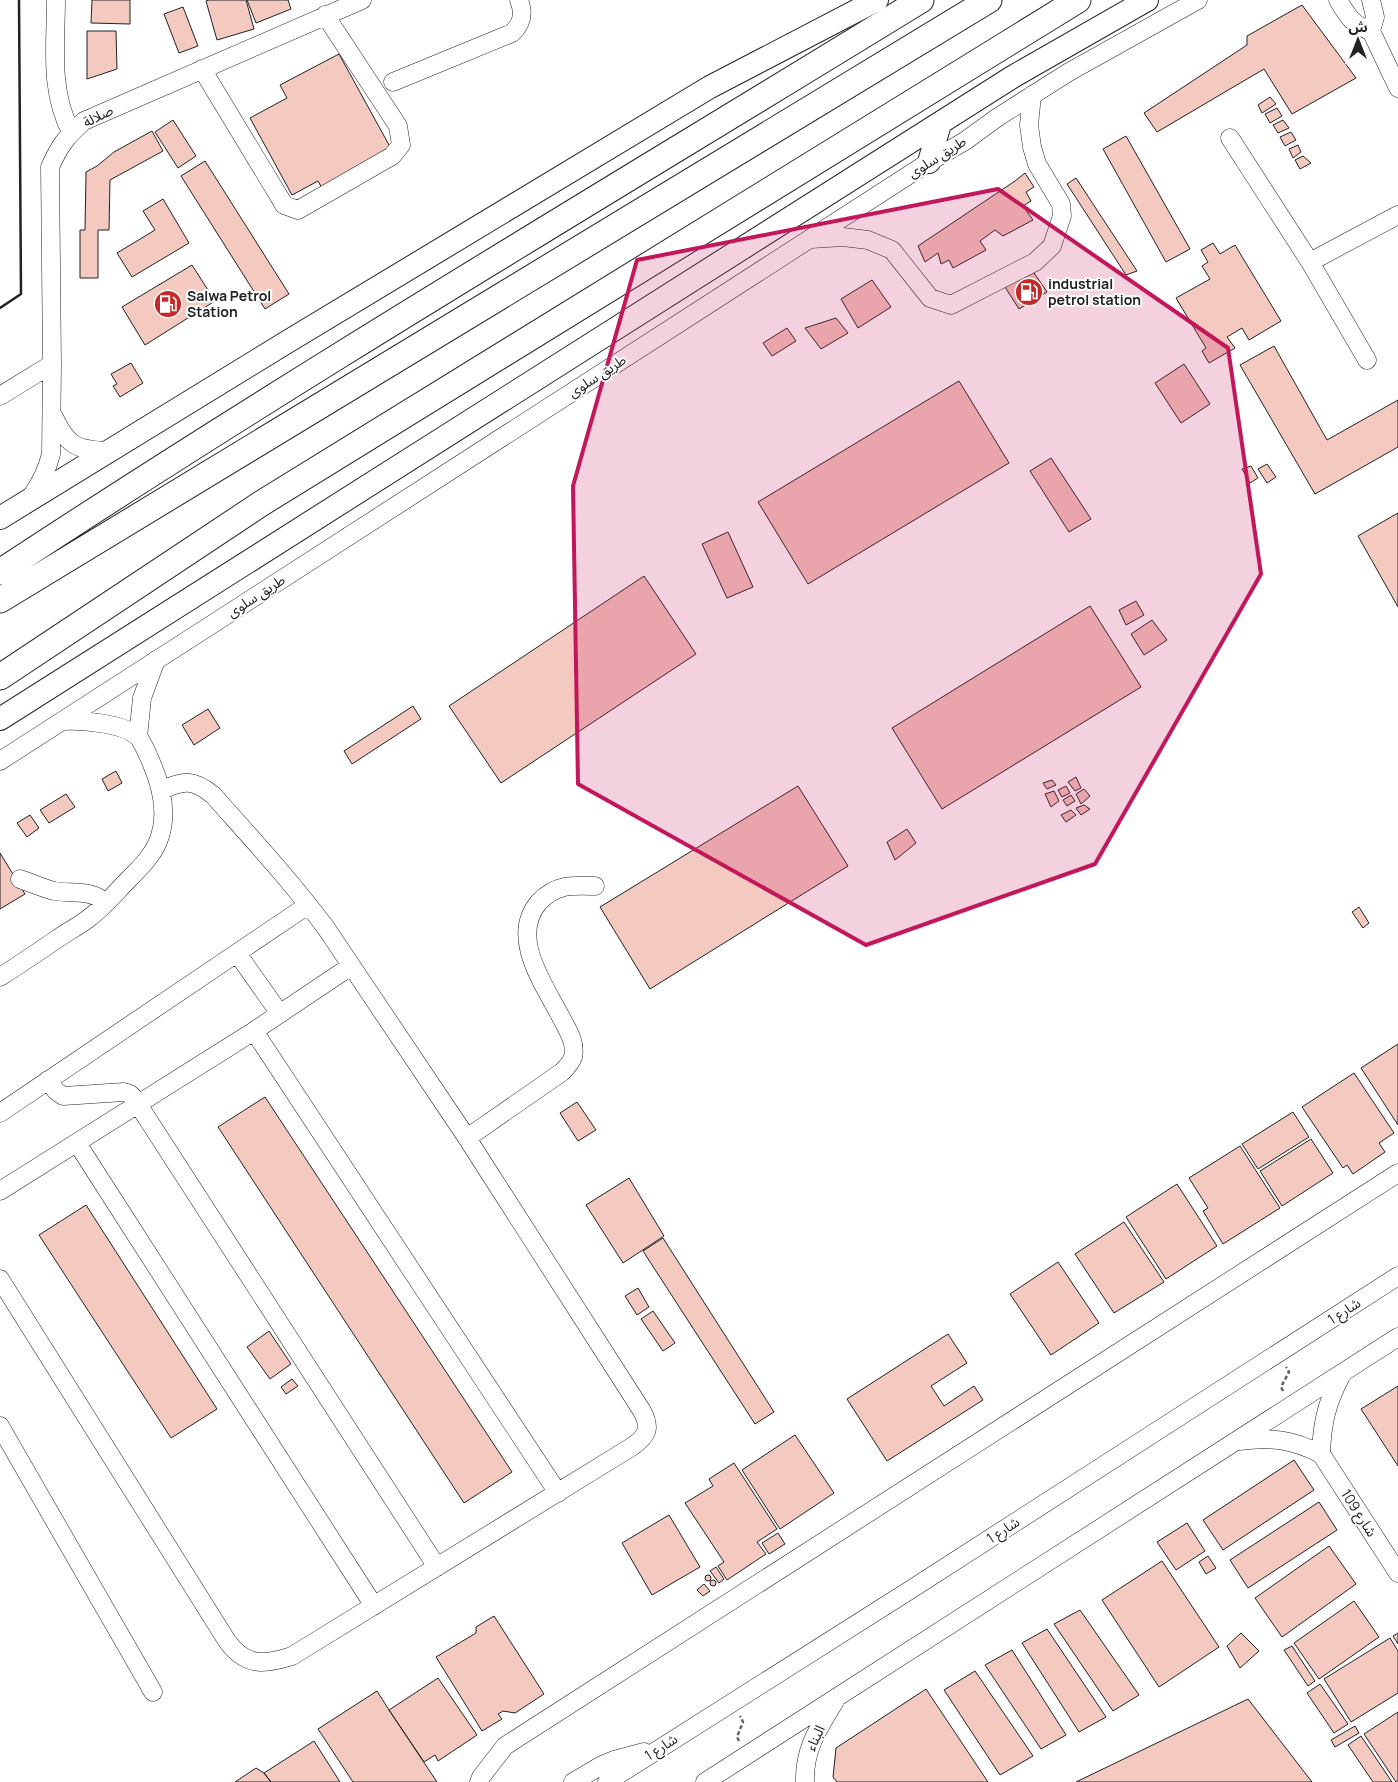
<svg xmlns="http://www.w3.org/2000/svg" width="1398" height="1782" viewBox="0 0 1398 1782" font-family="Manrope,'Noto Sans Arabic',sans-serif">
<style>
.building{fill:#f3c9c0;stroke:#222}
.lines{fill:none;stroke-linecap:round;stroke-linejoin:round}
.minor-casing{stroke:#222;stroke-width:19}
.major-casing{stroke:#222;stroke-width:24}
.highway-casing{stroke:#222;stroke-width:27}
.path{stroke:#646464;stroke-width:2.5;stroke-dasharray:4 2.5;stroke-linecap:butt}
.minor{stroke:#fff;stroke-width:18}
.major{stroke:#fff;stroke-width:22}
.highway{stroke:#fff;stroke-width:25}
.wall{stroke:#222;stroke-width:2.5}
.marked{fill:#c2185b;fill-opacity:0.2;stroke:#c2185b;stroke-width:4;stroke-linejoin:round}
.labels{text-anchor:middle;stroke-width:4;stroke-linejoin:round;paint-order:stroke}
.street-label{font-size:14px;fill:#222;stroke:#fff}
.poi-label{font-size:14px;font-weight:bold;fill:#222;stroke:#fff;text-anchor:start}
</style>
<rect width="100%" height="100%" fill="#fff"/>
<!-- building -->
<path class="building" d="M92,0H130V24L91,23Z
M209,0H246L254,29L217,40L206,1Z
M247,0H288L291,9L256,23Z
M1302,5L1356,78L1292,114L1264,69L1157,132L1144,113L1247,45V36Z
M183,7L198,46L179,53L164,14Z
M87,31H116L117,69L87,79Z
M339,54L394,154L324,192L318,181L292,195L250,118L287,98L280,85Z
M1270,97L1276,104L1262,113L1258,105Z
M1277,108L1282,116L1270,123L1265,114Z
M173,120L196,156L178,168L155,132Z
M1283,120L1289,128L1278,133L1273,125Z
M152,131L163,151L110,180L109,230H98V278H80V230H85L86,172L97,166L114,152Z
M1291,132L1296,140L1285,146L1280,137Z
M1126,136L1190,249L1166,262L1103,149Z
M1298,145L1301,152L1293,158L1289,149Z
M1303,156L1311,163L1300,169L1295,160Z
M205,161L289,294L265,309L181,176Z
M1025,173L1034,187L1026,192L1031,201L1023,206L1033,220L1003,236L995,230L980,241L986,250L953,268L949,260L941,264L938,253L925,262L918,246L1015,181Z
M1076,178L1137,271L1126,275L1067,184Z
M163,199L189,243L132,277L117,253L155,230L143,211Z
M1213,243L1220,254L1235,245L1281,321L1249,340L1242,328L1227,337L1235,348L1209,363L1202,351L1206,348L1176,298L1210,279L1202,266L1208,262L1201,250Z
M192,265L215,301L145,345L122,307Z
M1030,267L1047,292L1019,309L1003,284Z
M872,280L891,307L858,328L841,299Z
M836,318L848,333L821,349L805,328Z
M787,328L796,341L772,356L763,343Z
M1274,346L1327,440L1398,400V447L1315,494L1240,365Z
M131,363L143,383L120,397L113,386L117,384L111,374Z
M1184,364L1210,404L1181,423L1155,383Z
M959,381L1009,463L808,584L758,502Z
M1051,458L1091,519L1069,532L1030,471Z
M1267,464L1276,477L1267,483L1258,469Z
M1251,466L1258,478L1250,483L1242,469Z
M1398,513V607L1358,536Z
M728,532L753,587L727,598L702,544Z
M644,576L696,654L501,783L449,706Z
M1136,601L1144,615L1126,625L1119,610Z
M1090,606L1141,687L942,809L892,728Z
M1152,620L1167,640L1144,655L1131,634Z
M413,706L421,719L352,764L344,751Z
M208,709L220,728L194,745L182,725Z
M116,771L122,783L108,791L102,779Z
M1076,777L1081,788L1075,791L1068,782Z
M1052,780L1056,785L1047,789L1043,783Z
M798,786L848,866L650,989L600,907Z
M1066,786L1070,793L1062,797L1058,790Z
M1084,789L1090,796L1081,804L1076,794Z
M1054,791L1059,801L1051,807L1045,794Z
M66,794L75,807L49,823L40,810Z
M1071,795L1075,801L1067,806L1063,800Z
M1084,805L1090,809L1081,815L1076,808Z
M1071,810L1076,815L1066,822L1061,815Z
M30,815L39,828L27,837L17,823Z
M907,829L916,843L895,860L887,842Z
M0,853L25,894L0,909Z
M1359,907L1369,923L1363,928L1352,912Z
M1398,1044V1125L1361,1068Z
M1354,1073L1394,1133L1379,1143L1385,1152L1353,1174L1347,1165L1343,1168L1302,1107Z
M265,1097L512,1472L464,1503L218,1127Z
M577,1102L596,1130L578,1141L560,1113Z
M1293,1112L1309,1137L1258,1169L1242,1144Z
M1311,1139L1333,1173L1282,1206L1260,1171Z
M1240,1146L1280,1208L1223,1244L1203,1211L1208,1208L1189,1178Z
M629,1178L664,1236L623,1263L586,1205Z
M1177,1184L1217,1246L1166,1279L1126,1217Z
M86,1205L217,1409L171,1438L39,1235Z
M1124,1222L1164,1282L1114,1313L1075,1254Z
M663,1238L774,1412L755,1424L643,1251Z
M1058,1262L1099,1323L1051,1355L1010,1294Z
M638,1288L649,1307L637,1315L625,1296Z
M653,1311L675,1343L663,1351L641,1319Z
M269,1331L291,1364L270,1379L247,1347Z
M948,1334L967,1363L931,1386L944,1406L974,1386L983,1400L887,1461L847,1399Z
M292,1379L298,1386L286,1394L281,1387Z
M1398,1386V1466L1361,1409Z
M795,1435L834,1493L780,1529L742,1470Z
M1294,1460L1314,1490L1223,1550L1203,1520Z
M734,1463L777,1529L757,1542L766,1554L727,1580L718,1566L724,1562L685,1503L713,1486L709,1479Z
M1319,1502L1337,1530L1248,1588L1230,1560Z
M669,1515L700,1567L652,1595L622,1543Z
M1187,1523L1205,1551L1176,1570L1157,1542Z
M778,1533L785,1544L769,1554L762,1543Z
M1329,1546L1356,1584L1282,1637L1255,1598Z
M1208,1556L1216,1568L1206,1574L1199,1562Z
M1162,1561L1219,1647L1159,1687L1102,1600Z
M716,1567L724,1579L719,1583L710,1571Z
M705 1578a3 3 0 1 1 6 0a3 3 0 1 1-6 0Z
M710 1583a3 3 0 1 1 6 0a3 3 0 1 1-6 0Z
M704,1584L710,1591L703,1596L697,1590Z
M1354,1601L1379,1637L1319,1679L1294,1643Z
M1080,1610L1139,1695L1113,1711L1054,1624Z
M494,1616L544,1694L515,1713L503,1711L498,1714L502,1719L482,1731L436,1657L476,1633V1627Z
M1047,1629L1106,1717L1079,1732L1022,1643Z
M1241,1633L1259,1651L1240,1668L1227,1646Z
M1398,1633V1644L1393,1636Z
M1390,1638L1398,1651V1693L1351,1722L1324,1679Z
M1292,1646L1315,1681L1308,1686L1284,1650Z
M1012,1650L1066,1735L1041,1749L985,1665Z
M975,1671L1033,1756L1000,1775L944,1690Z
M438,1678L477,1735L438,1761L435,1755L424,1762L389,1710Z
M1320,1684L1348,1724L1334,1733L1307,1693Z
M926,1689L988,1782H837L833,1777L836,1748Z
M377,1691L389,1710L437,1782H353L318,1729Z
M1248,1699L1312,1782H1076Z
M1398,1712V1782H1396L1364,1734Z
M1355,1726L1359,1733L1335,1747L1331,1740Z
M1361,1736L1392,1782H1373L1348,1745Z
M314,1741L340,1782H271L264,1773Z
M256,1768L264,1773L271,1782H235Z"/>
<g class="lines">
<defs>
<path id="minor" d="M56,0C56,45 49,90 71,132
M1338,0C1347,15 1353,26 1371,31
M1371,0L1375,17L1371,31L1398,88
M202,69L280,198L284,205L298,210L392,156L401,145L398,126L325,15
M393,82L512,33C523,23 524,13 519,0
M1230,138L1310,262L1398,215
M811,239L843,237L868,240L892,250L930,298L951,305L1035,262L1052,246L1062,216L1061,204L1037,164L1032,147L1029,125L1032,95
M1310,262L1367,360
M0,396L52,364
M53,415C67,445 75,450 108,451
M31,497C40,483 47,471 51,454L52,364L50,167C60,145 66,137 84,121L362,0
M138,737L142,698L156,660
M0,761L929,162L965,141L998,117L1069,72L1198,0
M20,879C31,883 42,888 54,891C72,894 91,889 106,903
M237,953L280,1014
M0,977C19,965 38,952 57,939C67,932 79,926 89,918C104,907 116,892 129,879C142,866 155,853 160,836C168,811 161,785 151,762C148,755 144,745 139,738C126,723 81,720 63,721
M254,1031L558,1493
M48,1080L56,1091L63,1096L124,1092L130,1094L134,1098L437,1567
M0,1113L308,905
M467,1138L562,1072C566,1068 571,1063 573,1057C576,1044 569,1032 563,1021C546,987 508,938 539,902C556,884 572,885 595,886
M77,1143L374,1606
M0,1191L254,1031L351,966
M0,1279L227,1641C246,1667 264,1665 292,1656L633,1446C648,1435 651,1428 642,1411L467,1138L326,928C291,881 252,839 213,795C193,779 184,780 162,790
M0,1426L153,1692
M1239,1441C1271,1437 1291,1439 1321,1454L1398,1573
M1321,1454C1322,1422 1327,1402 1342,1374
M479,1782L481,1777L505,1746L1398,1173
M573,1782L602,1765L614,1760L644,1752
M607,1782L910,1590L1398,1276
M705,1782L1398,1337
M805,1782C804,1749 818,1729 835,1701"/>
<path id="major" d="M929,162L940,124
M0,518L287,342L710,87L877,0
M0,719L1014,76L1147,0"/>
<path id="highway" d="M0,572C302,373 613,189 921,0
M0,600L989,0
M0,677L262,503L1078,0"/>
</defs>
<!-- minor casing -->
<use href="#minor" class="minor-casing"/>
<!-- major casing -->
<use href="#major" class="major-casing"/>
<!-- highway casing -->
<use href="#highway" class="highway-casing"/>
<!-- path -->
<path class="path" d="M1283,1391L1281,1387L1289,1372L1286,1367
M739,1741L737,1737L743,1722L740,1716"/>
<!-- minor -->
<use href="#minor" class="minor"/>
<!-- major -->
<use href="#major" class="major"/>
<!-- highway -->
<use href="#highway" class="highway"/>
<!-- wall -->
<path class="wall" d="M0,308L21,294L19,0"/>
</g>
<!-- marked area -->
<path class="marked" d="M998,189L1228,348L1261,574L1095,864L866,945L578,784L573,486L637,260Z"/>
<!-- icons -->
<defs>
<symbol id="fuel-disc" viewBox="-11 -11 22 22"><circle r="9.5" fill="#c62828" stroke="#fff"/><path d="M-5.5-6h7V0h2V4h1.3V-2.5L3-4.5l.8-.8L6-3V5H2.5V1h-1V6h-7ZM-4.2-4.7v3.2H.2V-4.7Z" fill="#fff"/></symbol>
</defs>
<g fill-rule="evenodd">
<use href="#fuel-disc" x="1013" y="276" width="32" height="32"/>
<use href="#fuel-disc" x="152" y="288" width="32" height="32"/>
</g>
<g class="labels">
<!-- street labels -->
<g class="street-label">
<text transform="translate(98 116) rotate(-27)" y="5">صلالة</text>
<text transform="translate(937 157) rotate(-32)" y="5">طريق سلوى</text>
<text transform="translate(597 376) rotate(-33)" y="5">طريق سلوى</text>
<text transform="translate(256 596) rotate(-33)" y="5">طريق سلوى</text>
<text transform="translate(1344 1311) rotate(-33)" y="5">شارع 1</text>
<text transform="translate(1359 1513) rotate(57)" y="5">شارع 109</text>
<text transform="translate(1003 1530) rotate(-33)" y="5">شارع 1</text>
<text transform="translate(815 1738) rotate(-65)" y="5">البناء</text>
<text transform="translate(661 1747) rotate(-33)" y="5">شارع 1</text>
</g>
<!-- poi labels -->
<g class="poi-label">
<text x="1048" y="289">industrial<tspan x="1048" dy="16">petrol station</tspan></text>
<text x="187" y="301">Salwa Petrol<tspan x="187" dy="16">Station</tspan></text>
</g>
</g>
<!-- north arrow -->
<g transform="translate(1358 40)" stroke="#ffffff" stroke-width="4" paint-order="stroke">
<path d="M0-4L9 19L0 12L-9 19Z" fill="#222222"/>
<text y="-8" font-size="14" font-weight="bold" text-anchor="middle" fill="#222222">ش</text>
</g>
</svg>
